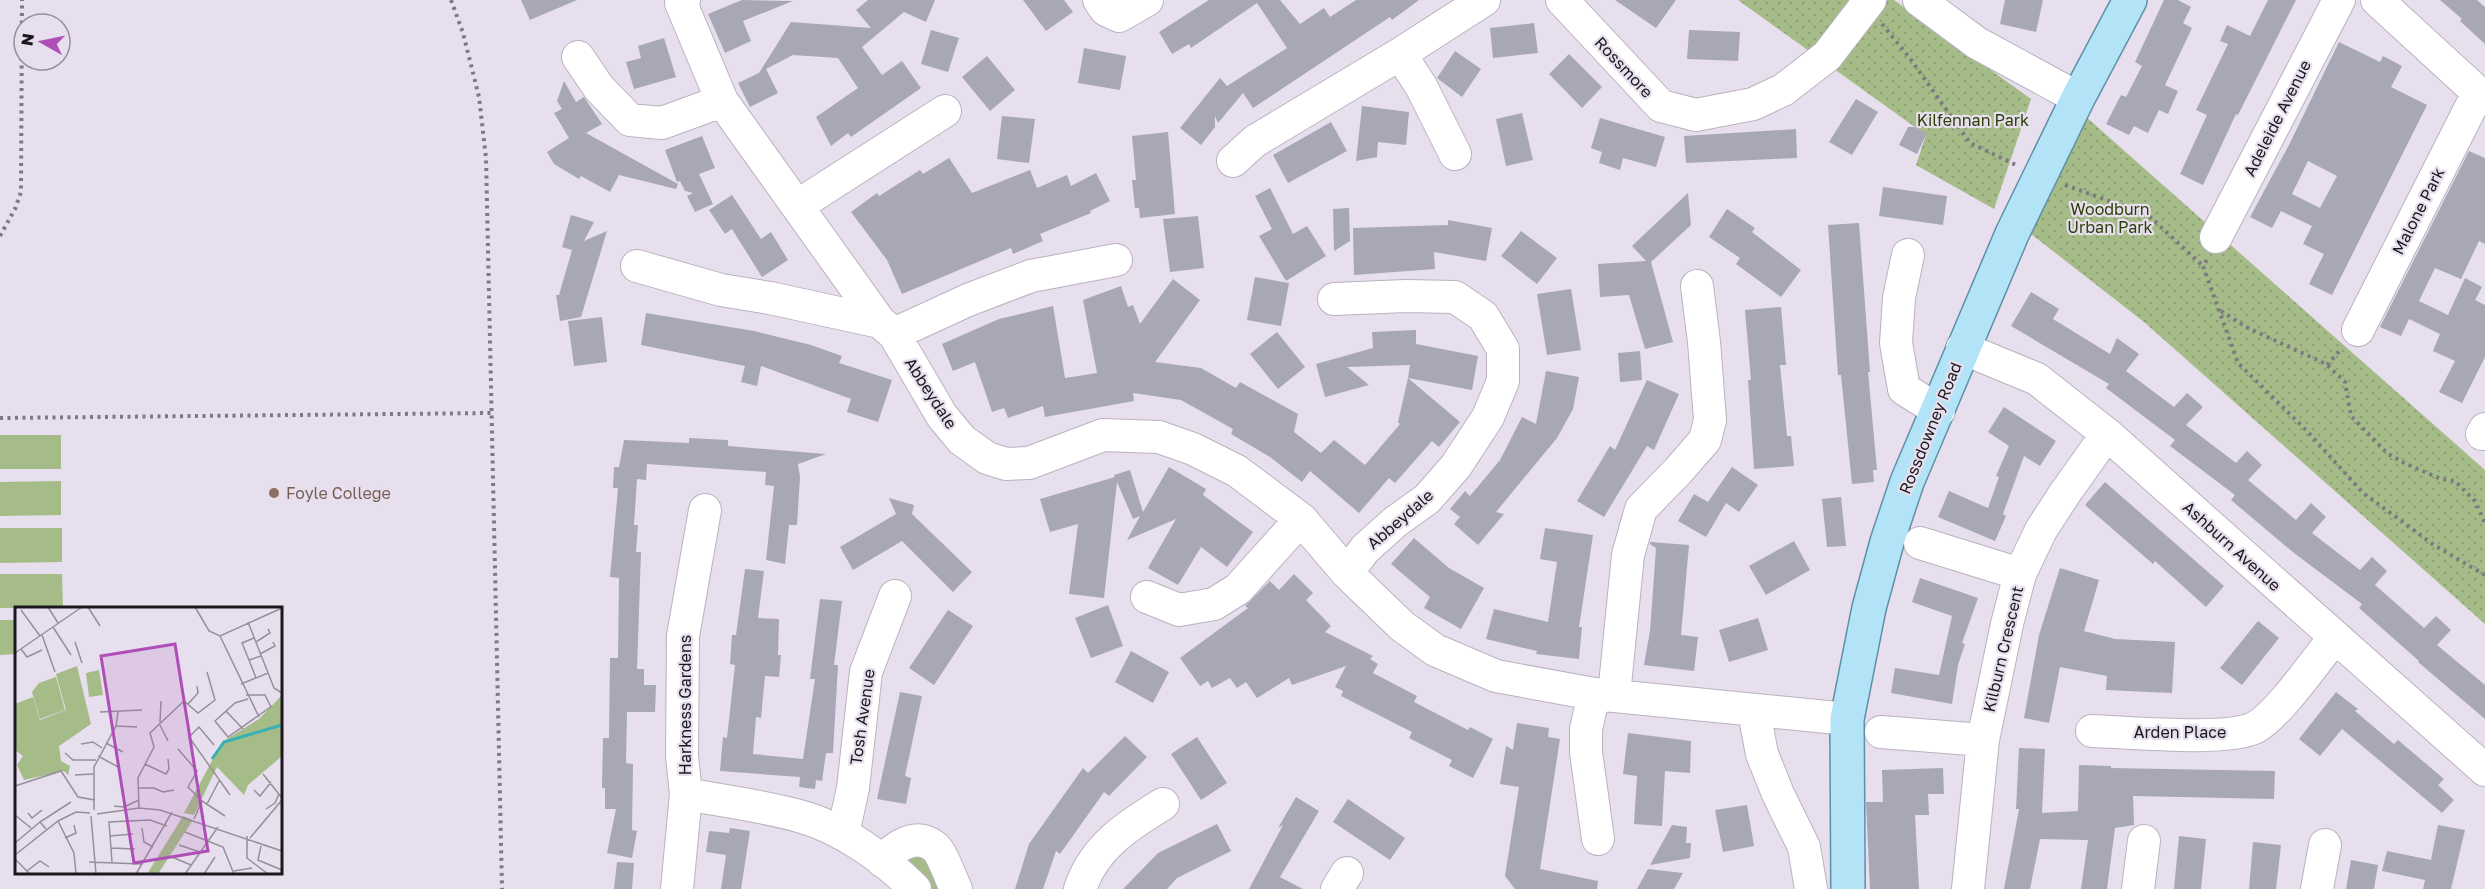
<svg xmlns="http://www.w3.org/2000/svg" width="2485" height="889" viewBox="0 0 2485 889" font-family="'Golos Text',sans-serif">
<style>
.grass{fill:#a5bc88}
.park{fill:url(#park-dots)}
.building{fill:#a8a7b6;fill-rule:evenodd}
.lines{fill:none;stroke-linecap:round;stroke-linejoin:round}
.minor-casing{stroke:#bab2bf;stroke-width:34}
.major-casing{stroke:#5d90a7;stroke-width:36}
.path{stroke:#7d7881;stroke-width:4;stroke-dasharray:3 4.5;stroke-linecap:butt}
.minor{stroke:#fff;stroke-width:32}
.major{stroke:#b3e3f7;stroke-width:33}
.education-dot{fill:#8d6e63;stroke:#e7dfed;stroke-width:2}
.labels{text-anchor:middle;stroke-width:4.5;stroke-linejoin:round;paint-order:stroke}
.street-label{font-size:16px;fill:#1b181d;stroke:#e7dfed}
.park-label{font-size:16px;fill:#2b3f08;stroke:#e7dfed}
.education-label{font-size:16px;fill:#785e54;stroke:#e7dfed;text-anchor:start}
.inset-river{fill:none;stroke:#38b1b4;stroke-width:3}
.inset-road{fill:none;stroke:#958f9a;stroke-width:1.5}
.view{fill:#ae4eb6;fill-opacity:0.15;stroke:#ae4eb6;stroke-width:3}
.inset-edge{fill:none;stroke:#1b181d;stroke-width:3}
</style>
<defs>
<pattern id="park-dots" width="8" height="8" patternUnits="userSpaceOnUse" patternTransform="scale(1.5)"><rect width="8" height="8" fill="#a5bc88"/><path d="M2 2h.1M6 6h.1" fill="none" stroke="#8da175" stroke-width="1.8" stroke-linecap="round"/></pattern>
</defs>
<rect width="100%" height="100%" fill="#e7dfed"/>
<!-- grass -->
<path class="grass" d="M0,435H61V469H0Z
M61,481V515L0,516V482Z
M0,528H62V562L0,563Z
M0,574H62L63,608H0Z
M0,620H16V654L0,655Z
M916,855L928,862L945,889H932L902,861Z"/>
<!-- park -->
<path class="park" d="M1738,0H1894L2031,99L1994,209L1916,165L1926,135Z
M2085,116L2485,470V624L2144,322L2026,230Z"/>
<!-- building -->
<path class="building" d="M521,0H577L530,20Z
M742,0L793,1L743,21L751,41L725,53L708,14Z
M868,0H935L926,22L904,12L862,47L882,75L902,61L921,88L851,137L848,133L831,146L816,117L858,88L838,58L793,55L766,69L778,93L750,107L738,83L759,73L791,22L871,28L856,10Z
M1023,0H1064L1073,12L1046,31Z
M1209,0H1280L1300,24L1324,8L1330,17L1356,0H1419L1392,20L1390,17L1253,108L1243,93L1218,123L1215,116V127L1201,145L1180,128L1220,78L1227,86L1287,48L1257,3L1191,48L1189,44L1172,54L1159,32Z
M1615,0H1676L1656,28Z
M2005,0H2043L2036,32L2000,24Z
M2164,0H2178L2191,7L2183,23L2192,28L2165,85L2178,91L2168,114L2159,110L2148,133L2134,126L2129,135L2106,124L2121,95L2126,97L2142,66L2135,62Z
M2268,0H2296L2238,115L2236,114L2203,185L2180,174L2207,115L2196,110L2228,44L2220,41L2227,25L2250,36Z
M2440,0H2477L2485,7V44L2460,21L2462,19Z
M1534,23L1538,53L1493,58L1490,28Z
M931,30L959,38L948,72L921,64Z
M1689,30L1740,32L1738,61L1687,59Z
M664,38L676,77L634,89L626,62L641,58L638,46Z
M2339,42L2380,62L2383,56L2402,66L2391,87L2427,105L2332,295L2309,284L2324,254L2303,244L2312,226L2281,211L2272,228L2250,217L2289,145ZM2308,161L2337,176L2320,208L2292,194Z
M1084,48L1126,56L1120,90L1078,83Z
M1455,51L1481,69L1462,97L1437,78Z
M1569,54L1602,87L1582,108L1549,74Z
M987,56L1015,90L990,111L962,77Z
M564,81L576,102L584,97L602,124L586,133L678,184L676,189L619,175L610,192L581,176L579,179L554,164L547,152L569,138L554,113L562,109L557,101Z
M1856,99L1878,112L1852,155L1829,142Z
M1362,106L1409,112L1406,145L1378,142L1377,157L1356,161Z
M1522,113L1533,160L1506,166L1496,119Z
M1002,116L1035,119L1029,163L997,159Z
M1600,118L1665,137L1656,167L1623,158L1620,170L1599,163L1602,152L1591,148Z
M1331,122L1347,151L1288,183L1273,155Z
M1908,127H1914L1927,133L1917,154L1899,145Z
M1796,129L1797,158L1686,163L1684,136Z
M1168,132L1175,214L1140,218L1139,208H1135L1132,180H1136L1132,136Z
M702,136L715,168L699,174L713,204L695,212L687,196L693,193L685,191L680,181L677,182L665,150Z
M2469,151L2485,158V244L2479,241L2461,279L2435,268L2419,301L2448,315L2465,278L2482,287L2475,300L2485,305V357L2462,403L2439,392L2455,361L2433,351L2440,334L2409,319L2401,336L2380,327Z
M949,158L972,193L1030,170L1037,188L1067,175L1071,186L1096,173L1110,201L1090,211L1091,213L1040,234L1043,241L1013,254L1011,248L902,294L887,260L851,212L877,193L879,196L920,170L923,174Z
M1883,187L1947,196L1943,225L1879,216Z
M1270,188L1293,234L1307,226L1326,256L1286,281L1259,236L1272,229L1255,196Z
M1688,193L1691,225L1651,262L1673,342L1645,349L1629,295L1600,297L1598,264L1646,261L1632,246Z
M732,195L761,239L771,232L788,260L762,277L732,229L725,234L709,210Z
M1349,208L1350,241L1334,251L1333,209Z
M1727,209L1755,228L1752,232L1801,270L1781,297L1736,264L1740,258L1709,237Z
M571,215L594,222L584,241L607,231L581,317L560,321L556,295H559L572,250L562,247Z
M1198,216L1204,268L1170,272L1163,219Z
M1448,220L1492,228L1486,261L1434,252L1435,269L1354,275L1353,228L1448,225Z
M1859,223L1870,372H1868L1877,470H1873L1874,482L1852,484L1841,375H1838L1828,225Z
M1521,231L1557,258L1537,284L1501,256Z
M1255,277L1289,283L1281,326L1247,320Z
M1173,279L1200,300L1155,362L1201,368L1236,388L1240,382L1298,414L1294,432L1321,453L1334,440L1365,465L1400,424L1398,422L1408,378L1460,422L1439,447L1432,441L1395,483L1389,478L1359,513L1310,471L1302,482L1270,457L1231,434L1233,429L1181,400L1133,393L1134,401L1045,417L1043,406L1008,418L1004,408L992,412L975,362L953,371L942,344L999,319L1053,306L1065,378L1097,373L1083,300L1121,286L1128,307L1133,305L1140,324Z
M1571,289L1581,350L1547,355L1537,294Z
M2031,292L2059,309L2053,319L2110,354L2117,338L2139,354L2126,371L2174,407L2187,393L2203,407L2186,425L2236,463L2247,451L2262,465L2248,480L2296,520L2311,503L2326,517L2312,533L2360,570L2372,557L2387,571L2375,585L2424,628L2436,616L2451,630L2437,645L2485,685V719L2418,662L2419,661L2359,608L2362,604L2294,553L2231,500L2235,495L2170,446L2175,440L2106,388L2109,384L2011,326Z
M1781,307L1786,365H1780L1787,436H1791L1794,466L1754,469L1748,380H1751L1745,310Z
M646,313L754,331L811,345L842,356L839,363L892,380L878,422L847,412L851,399L761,366L757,386L741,382L745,366L641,345Z
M602,317L607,362L574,366L568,321Z
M1416,330V344L1478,356L1472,390L1408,378L1410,365L1347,367L1369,385L1325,397L1316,364L1373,348L1372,332Z
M1277,332L1305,367L1278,389L1250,354Z
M1640,351L1642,380L1620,382L1618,353Z
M1546,371L1579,377L1573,409L1557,438L1496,512L1504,514L1478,545L1454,524L1460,517L1450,509L1465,491L1470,496L1500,460L1522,417L1536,424Z
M1647,380L1679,394L1654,450L1647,446L1604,517L1577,501L1610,446L1615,450Z
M2004,407L2056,441L2040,466L2024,456L2003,514L2006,516L1995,541L1938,517L1949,491L1988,508L1999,477L1996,476L2009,446L1988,432Z
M689,438L728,440V446L826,454L798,464L800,477L797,525H789L785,564L766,560L774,486L765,485L766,472L647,464L646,480L637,479L634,525H638L636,552H641L637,669H644V685H656L655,712H627L626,763L633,764L632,830L637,831L632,858L607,853L616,809H605V788H602L603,738H609L610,658H618L619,578L610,577L618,488H613L614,467H619L624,440L689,443Z
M1169,467L1206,489L1203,495L1253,532L1227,567L1201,547L1178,585L1148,568L1176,519L1127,540L1140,516L1133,519L1117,482L1104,598L1069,594L1078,524L1050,532L1040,499L1115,477L1114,475L1130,470L1143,512Z
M1732,467L1758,485L1739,512L1726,503L1706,537L1678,521L1694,494L1708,502Z
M2105,482L2224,586L2206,607L2155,561L2153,564L2085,505Z
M1841,497L1846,546L1827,547L1822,499Z
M889,498L914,505L912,514L972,572L953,592L902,541L853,570L840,547L896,514Z
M1545,528L1593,535L1579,627H1582L1579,659L1536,654L1537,651L1486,639L1494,609L1548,622L1557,562L1540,559Z
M1414,538L1449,568L1484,588L1461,629L1424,608L1430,597L1391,564Z
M1794,541L1810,570L1766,595L1749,566Z
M1650,542L1689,545L1681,635L1698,637L1694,671L1644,665L1650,631L1656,548L1650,544Z
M2060,568L2099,580L2084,631L2115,639L2175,642L2172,693L2106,690L2107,676L2060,667L2049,723L2024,718L2039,635Z
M745,569L764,571L758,618L779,619L778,655H781L779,677L765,676L761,718L756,717L753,754L803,759L815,679H810L820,599L842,601L834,665H838L833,753H826L822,781L816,780L815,789L799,787L800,777L720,771L723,737L727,738L735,665L730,664L732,635H736Z
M1294,574L1313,593L1306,600L1331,626L1325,632L1373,656L1370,659L1378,664L1373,673L1417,696L1414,702L1468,730L1470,727L1493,739L1473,778L1449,766L1452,760L1409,738L1412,732L1341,696L1343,691L1335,687L1346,666L1292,685L1289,678L1257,698L1246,682L1237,688L1230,678L1212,688L1208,681L1200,686L1180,658L1248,608L1245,606L1270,581L1279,590Z
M1920,578L1978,598L1962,643L1965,644L1958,665L1952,704L1891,693L1895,668L1939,675L1952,616L1912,602Z
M1108,605L1123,646L1091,658L1075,618Z
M948,610L973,626L934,685L909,668Z
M1758,618L1768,650L1729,662L1719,630Z
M2258,621L2279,638L2242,685L2220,668Z
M1131,651L1169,672L1153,703L1115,682Z
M900,692L922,696L905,776L911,778L906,804L877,799Z
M2336,692L2358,709L2355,711L2394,744L2398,740L2444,779L2438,785L2454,800L2442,813L2342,729L2320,756L2299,739Z
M1517,723L1549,728L1548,737L1560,739L1540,869L1598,881L1597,889H1515L1505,876L1519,787L1500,784L1506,746L1513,750Z
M1628,733L1691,741L1690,773L1665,771L1662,826L1634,824L1637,776L1623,774Z
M1125,736L1147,757L1109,796L1104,792L1060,854L1056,851L1043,889H1015L1029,844L1083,768L1088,773Z
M1197,737L1227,783L1201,800L1171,754Z
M2019,748L2045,749L2042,813L2078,811L2079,765L2111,766V768L2275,771L2274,799L2133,796L2134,825L2115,828L2107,889H2081L2088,840L2040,839L2030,889H2004L2019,809H2016Z
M1943,768L1944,794H1928L1929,815H1915L1919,889H1870L1866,802H1883L1882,770Z
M1296,797L1319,811L1280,877L1303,889H1249L1283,825L1278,828Z
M1348,799L1405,838L1390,860L1333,822Z
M1747,805L1754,846L1723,852L1715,810Z
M1217,824L1231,851L1177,878L1167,889H1123L1158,853Z
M1672,825L1687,827L1686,843H1691L1690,858L1650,865Z
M2438,825L2465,830L2451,889H2423L2425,880L2382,871L2387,851L2431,860Z
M730,828L750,831L741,889H721L726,855L706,852L709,831L729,833Z
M2179,836L2206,839L2201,889H2174Z
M2253,842L2281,845L2276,889H2249Z
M2351,860L2378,865L2374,889H2346Z
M617,862L634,863L632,889H614Z
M1648,869L1683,873L1674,889H1637Z"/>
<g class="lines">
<defs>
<path id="minor" d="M684,0L681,3L722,101L880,322L894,334L942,416L962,440L987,458L1006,464L1029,463L1103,435L1159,437L1193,449L1237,471L1301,519L1347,573L1402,626L1435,650L1496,676L1594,694L1847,719
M1099,0L1106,10L1119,16L1147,0
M1562,0L1661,106L1696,115L1753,104L1783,90L1827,56L1870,0
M1919,0L1977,43L2078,98
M2377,0L2485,99
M1400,54L1421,86L1455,154
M578,57L599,88L630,120L662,123L722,101
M1233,161L1255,141L1400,54L1484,0
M797,206L945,111
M2216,237L2339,0
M1908,255L1899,298L1896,343L1904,389L1939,411
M637,266L721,290L770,298L880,322
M1334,299L1406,296L1455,297L1483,316L1503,349V381L1488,417L1456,466L1427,499L1395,522L1365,549L1347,573
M2358,330L2478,93
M894,334L968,300L1031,276L1116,260
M1962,348L2037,379L2107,434L2485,770
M2482,434L2485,429
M1920,543L2020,574
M1147,597L1179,610L1214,604L1238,589L1301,519
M1594,694L1586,729V752L1598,839
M1614,695L1628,555L1641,509L1678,471L1705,440L1710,420L1704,342L1697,286
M1754,712L1762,754L1778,794L1804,847L1811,889
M2092,731C2127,732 2229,742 2256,727C2279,714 2317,659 2335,637
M1881,732L1983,740
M686,794C723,801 763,806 799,816C841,827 885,859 915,889
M850,838L843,834L853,788L866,672L895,596
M882,861C895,847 916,831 935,847C942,853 951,879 956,889
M677,889L686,794L682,756L683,636L705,510
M1080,889C1094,847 1127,826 1163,804
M1337,889L1347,873
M1968,889L1983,740L2007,624L2020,574L2041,530L2065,493L2107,434
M2138,889L2144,841
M2317,889L2325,845"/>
<path id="major" d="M1848,889L1847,719L1869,608L1887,542L1907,482L2012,234L2078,98L2130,0"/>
</defs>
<!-- minor casing -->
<use href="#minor" class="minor-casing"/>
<!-- major casing -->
<use href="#major" class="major-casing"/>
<!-- path -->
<path class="path" d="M451,0L463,33L479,97L486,158L502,889
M1882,24L1909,57L1970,143L2016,165
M2065,185L2148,215L2203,266
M0,236L15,209L21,192L22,0
M2207,260L2203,266L2238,363L2308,432L2363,493L2434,545L2485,575
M2221,311L2246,327L2326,364L2345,382L2351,416L2387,453L2404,463L2441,479L2455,481L2475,501L2485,523
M2327,365L2342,348
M0,418L492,413"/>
<!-- minor -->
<use href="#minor" class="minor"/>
<!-- major -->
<use href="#major" class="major"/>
</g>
<!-- markers -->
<circle class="education-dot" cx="274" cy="493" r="6"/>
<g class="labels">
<!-- street labels -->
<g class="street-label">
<text transform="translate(1624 67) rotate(47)" y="6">Rossmore</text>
<text transform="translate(2277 118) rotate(-63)" y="6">Adeleide Avenue</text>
<text transform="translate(2418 211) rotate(-63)" y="6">Malone Park</text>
<text transform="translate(931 393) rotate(57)" y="6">Abbeydale</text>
<text transform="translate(1930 428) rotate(-68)" y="6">Rossdowney Road</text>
<text transform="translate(1400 519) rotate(-41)" y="6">Abbeydale</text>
<text transform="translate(2232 546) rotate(42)" y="6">Ashburn Avenue</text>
<text transform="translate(2003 649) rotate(-77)" y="6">Kilburn Crescent</text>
<text transform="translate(685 705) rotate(-90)" y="6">Harkness Gardens</text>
<text transform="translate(862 717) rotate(-82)" y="6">Tosh Avenue</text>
<text x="2180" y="738">Arden Place</text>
</g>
<!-- park labels -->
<g class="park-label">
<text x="1973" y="126">Kilfennan Park</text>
<text x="2110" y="215">Woodburn<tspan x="2110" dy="18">Urban Park</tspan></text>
</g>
<!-- education labels -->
<g class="education-label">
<text x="286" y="499">Foyle College</text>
</g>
</g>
<!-- overview -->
<g transform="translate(15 607)">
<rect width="267" height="267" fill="#e7dfed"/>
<path d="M84,63L88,88L74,90L71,66ZM41,70L50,103L25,112L17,85L24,76Z" fill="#a5bc88"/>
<path d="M62,59L76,117L44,139L46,154L55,159L53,168L49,164L9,173L2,158L8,149L0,143V97L18,90L25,113L51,103L41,67ZM267,88V149L233,178L229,188L202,160L179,208L169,206L207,135L244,112ZM168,209L178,213L143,267H132Z" fill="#a5bc88"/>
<path class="inset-river" d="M197,152L209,135L267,118"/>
<path class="inset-road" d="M33,0L43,16M73,0L85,19M180,0L194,24L205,29L267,1M6,3L25,29M233,15L259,81L267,86M38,20L56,48M27,28L40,65M205,29L244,110M60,35L67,56M241,35L255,26L253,22M6,42L12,50L27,43M0,46L67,0M245,47L260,39L258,35M234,53L227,36L239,31M241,71L234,53L246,49M226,77L253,66M231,88H250L256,100M233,92L220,96L200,114L213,130L257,99M173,97L183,86L182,79M211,104L228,122M85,105L127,103M145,115L146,94M144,116L153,134M101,119L122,120M91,136L108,145M66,137L78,135L87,141M199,138L184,120L174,130L215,188M163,142L182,164L173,180L187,194L179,212M50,146L58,153H81M83,149L105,161M130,157L151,167L154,162L153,152M248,167L267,191M60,168L78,167M0,179L46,164L63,190L80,193M123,181H139L148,185L159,183M239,183L245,189L256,175M187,194L210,209M192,197L204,174M99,199L109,200L124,193M124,201L123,171L139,140L135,126L169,94L183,106L200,93L192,65M251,202L260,196L264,187M79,203V160L101,119L103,105M13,206L17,211L27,203M82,207L124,201L145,203L267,244M0,208L16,221M76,209L81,267M43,214L59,246L61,267M127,221L129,235L138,240M31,222L25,215L56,195M170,225L208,240L219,267M95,229L118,227M232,229V251L253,267M50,231L61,226L59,218M235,231L267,193M0,236L25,215M164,238L185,245M246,239L243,253L267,263M96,241L120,242M0,248L43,214L61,205L75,206M157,250L176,258M0,252L15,267M74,255L127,257M97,255L94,215L135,213L152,219M12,264L25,254L34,260M219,264L237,261M121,267L157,205M170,267L203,220M189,267L200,250"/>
<path class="view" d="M160,37L193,244L119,256L86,49Z"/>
<rect width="267" height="267" class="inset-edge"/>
</g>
<!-- north arrow -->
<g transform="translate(42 42) rotate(279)"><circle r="28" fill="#e7dfed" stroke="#958f9a" stroke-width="1.5"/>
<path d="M0-4.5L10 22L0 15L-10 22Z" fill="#ae4eb6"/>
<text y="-9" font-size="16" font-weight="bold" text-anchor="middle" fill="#1b181d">N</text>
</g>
</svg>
